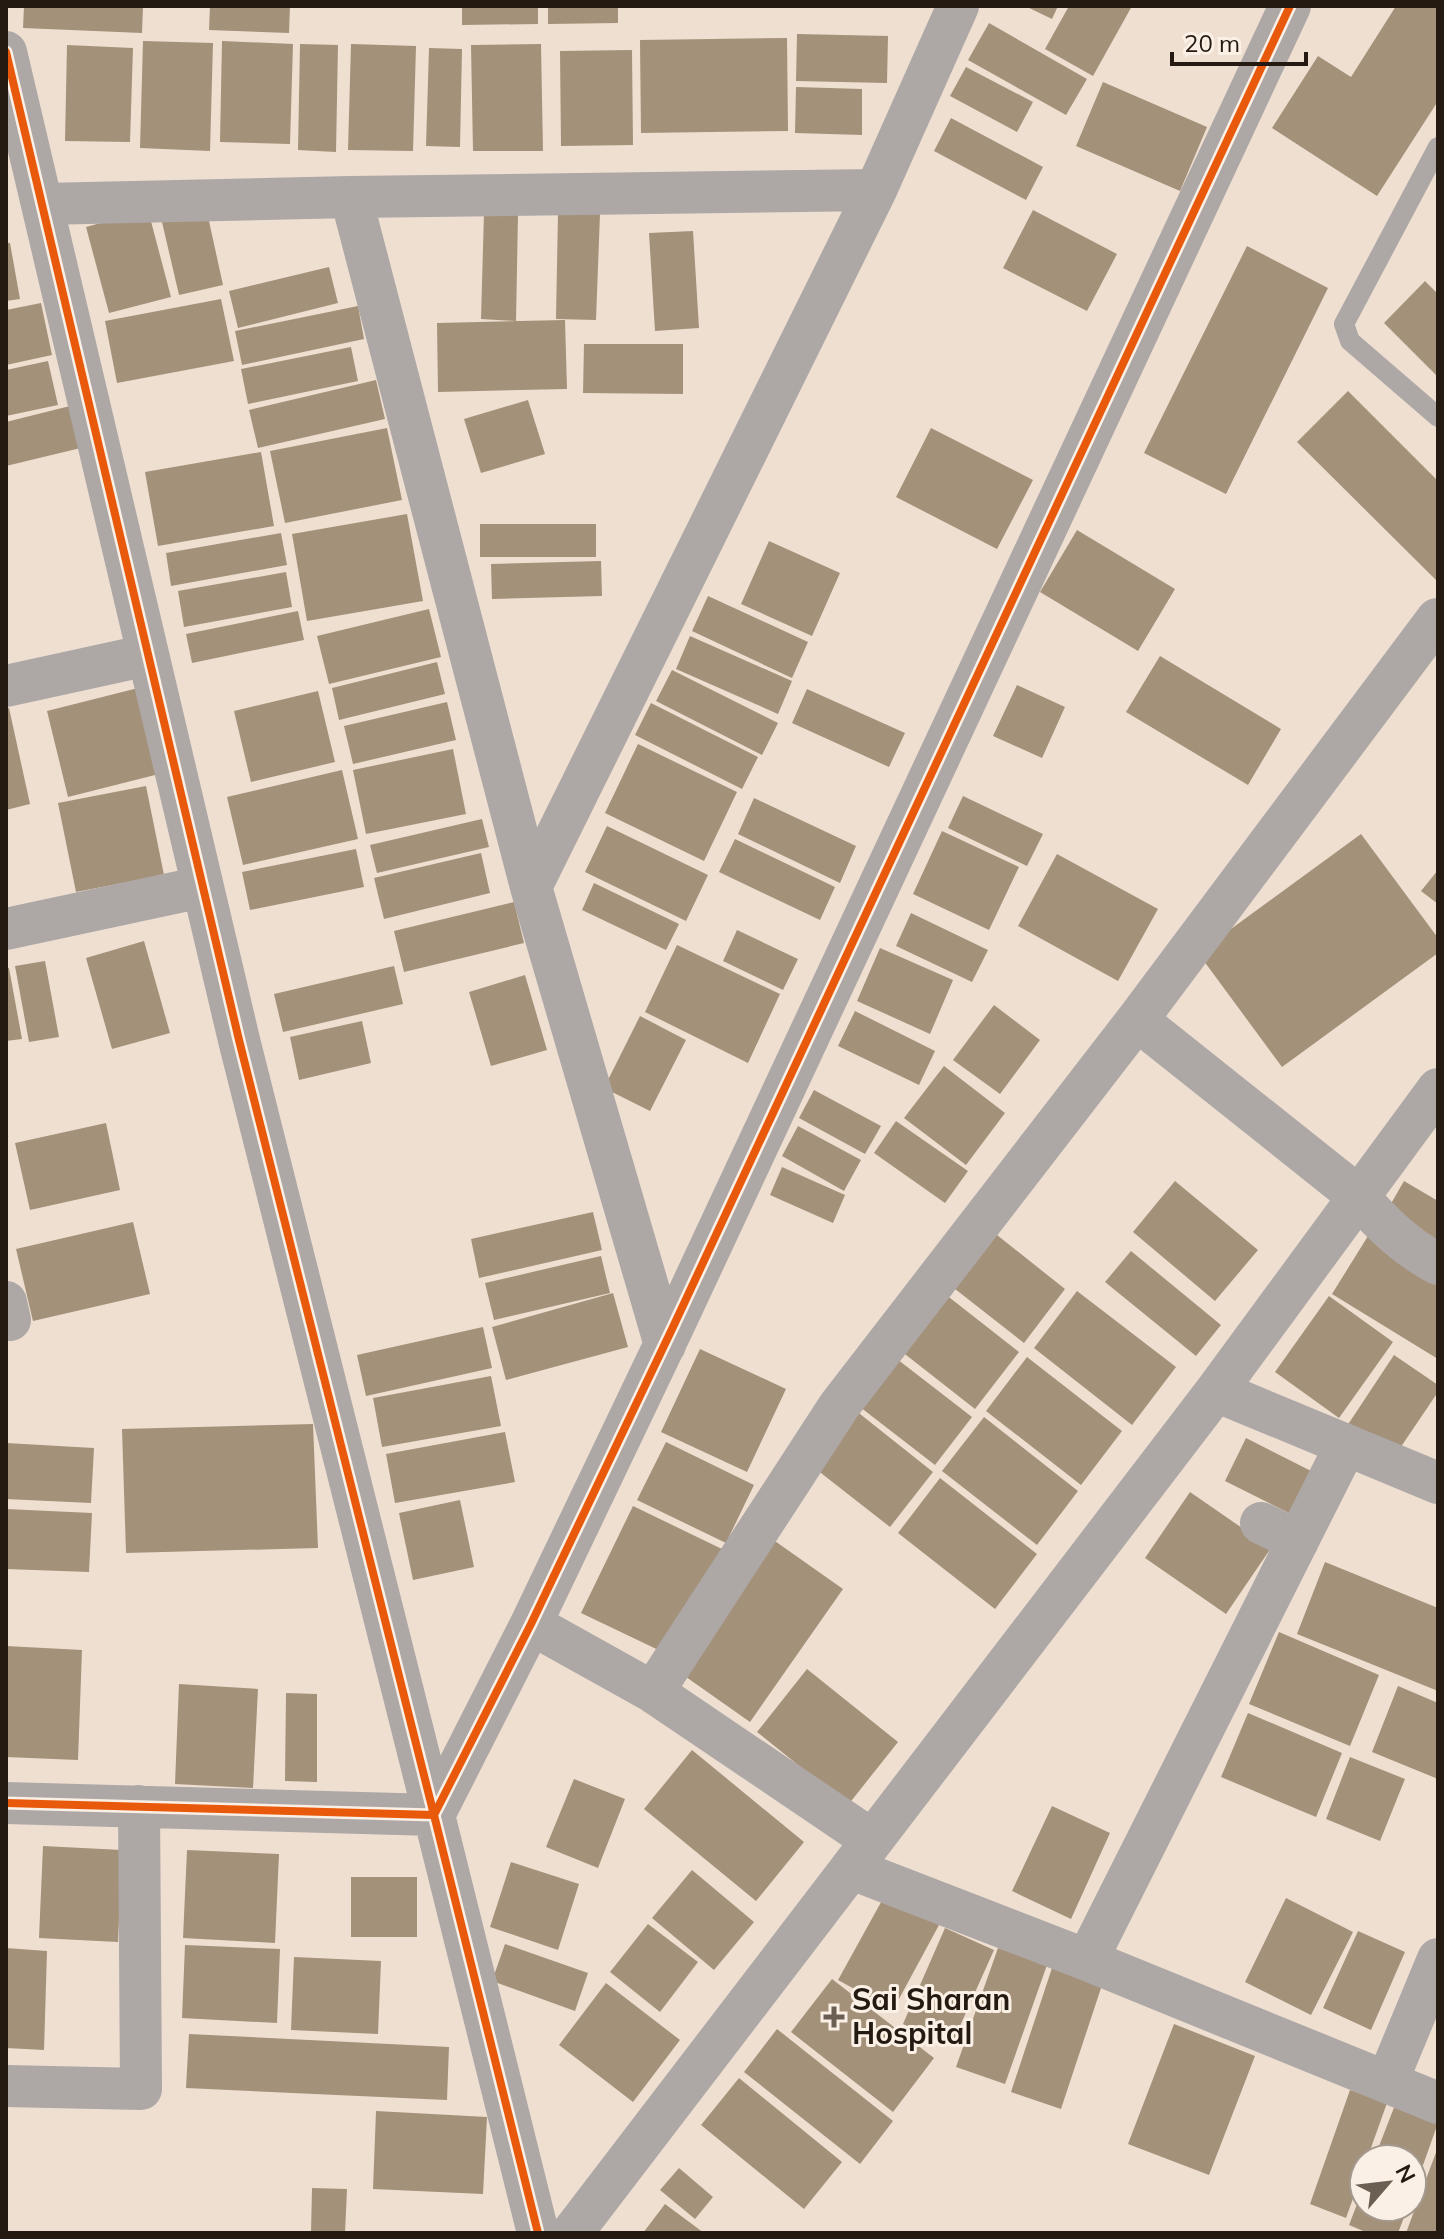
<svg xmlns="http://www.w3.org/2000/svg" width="1444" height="2239" viewBox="0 0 1444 2239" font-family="Mulish,sans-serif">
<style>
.building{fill:#a49179}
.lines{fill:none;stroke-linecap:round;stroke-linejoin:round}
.service{stroke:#ada7a6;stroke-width:20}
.minor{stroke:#ada7a6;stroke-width:42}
.cycleway-casing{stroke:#fbf0e5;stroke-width:13}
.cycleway{stroke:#e8590c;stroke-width:8}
.poi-dot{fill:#6b5f54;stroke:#fbf0e5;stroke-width:3}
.labels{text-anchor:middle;stroke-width:6;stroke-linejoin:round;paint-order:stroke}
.poi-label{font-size:30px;font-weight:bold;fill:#241a11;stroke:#fbf0e5;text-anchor:start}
</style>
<rect width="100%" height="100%" fill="#eedfd1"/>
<!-- building -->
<path class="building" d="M24,6H143L142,33L23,28Z
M210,6H290L289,33L209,30Z
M462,6H538V24L462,25Z
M548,6H618V23L548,24Z
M1025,6H1058L1052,19Z
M1069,6H1132L1093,76L1045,49Z
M1396,6H1438V101L1377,196L1272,128L1318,56L1351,77Z
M989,23L1087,79L1066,115L968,60Z
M797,34L888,36L887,83L796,81Z
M787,38L788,131L641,133L640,40Z
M143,41L213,43L210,151L140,148Z
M222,41L293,44L290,144L220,142Z
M300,44L338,45L336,152L298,150Z
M351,44L416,46L413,151L348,150Z
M541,44L543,151H473L471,45Z
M67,45L133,48L130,142L65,141Z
M429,48L462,49L460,147L426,146Z
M632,50L633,145L561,146L560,51Z
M966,67L1033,102L1017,132L950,96Z
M1103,82L1207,127L1180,191L1076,146Z
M796,87L862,89V135L795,133Z
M951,118L1043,167L1026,200L934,151Z
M148,210L171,297L109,313L86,227Z
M1033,210L1117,254L1087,311L1003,268Z
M207,212L223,285L179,295L162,222Z
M558,212L600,214L596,320L556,319Z
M484,213L518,215L516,321L481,319Z
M693,231L699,328L655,331L649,233Z
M6,243H10L20,299L6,301Z
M1247,246L1328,288L1226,494L1144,453Z
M329,267L338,303L238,328L229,291Z
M1425,281L1438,294V377L1384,323Z
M221,299L234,361L117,383L105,321Z
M41,303L52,355L6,365V310Z
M358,306L364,339L242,365L235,331Z
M565,320L567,389L438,392L437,323Z
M584,344H683V394L583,393Z
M351,347L358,381L248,404L241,369Z
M48,361L58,405L6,416V370Z
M376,380L385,419L258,448L249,410Z
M1348,391L1438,481V582L1297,442Z
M528,400L545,454L481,473L464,419Z
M78,404L89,446L6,466V422Z
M387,428L402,500L285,523L270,451Z
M931,428L1033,480L997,549L896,497Z
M261,452L274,526L158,546L145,472Z
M407,514L423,601L307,621L292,534Z
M480,524H596V557H480Z
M1077,530L1175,589L1138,651L1040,592Z
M281,533L287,565L171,586L166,553Z
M769,541L840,573L812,636L741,604Z
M601,561L602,596L492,599L491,564Z
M286,572L292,607L184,627L178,591Z
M708,596L808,642L792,678L692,631Z
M429,609L441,657L329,684L317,636Z
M298,611L304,640L192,663L186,634Z
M690,636L792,681L778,714L676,669Z
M1160,656L1281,729L1248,785L1126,712Z
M437,662L445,694L339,720L332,688Z
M672,670L778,723L762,755L656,701Z
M1017,685L1065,707L1042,758L993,736Z
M142,687L163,773L68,797L47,711Z
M807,689L905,733L889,767L792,723Z
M318,691L335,762L251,782L234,711Z
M447,702L456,740L353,764L344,726Z
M651,703L758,757L742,789L635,735Z
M6,708H9L30,804L6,810Z
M638,744L737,792L704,861L605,813Z
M453,749L466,814L366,834L353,770Z
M342,770L358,839L243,865L227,797Z
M146,786L164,875L76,892L58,803Z
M963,796L1043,834L1027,866L948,828Z
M754,798L856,846L840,883L738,834Z
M482,819L489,847L377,873L370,845Z
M607,826L708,875L686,921L585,872Z
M942,831L1019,867L989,930L913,894Z
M1361,834L1438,938V953L1282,1067L1198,953Z
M735,839L835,887L820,920L719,872Z
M356,849L364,887L250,910L242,872Z
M481,853L490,893L384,919L374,878Z
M1057,854L1158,909L1118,981L1018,926Z
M1438,870V904L1421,891Z
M594,883L679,924L666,950L582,910Z
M514,902L524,943L404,972L394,931Z
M911,913L988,950L972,982L896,946Z
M737,930L798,959L783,990L723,961Z
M144,941L170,1033L112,1049L86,958Z
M677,945L780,994L748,1063L645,1012Z
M880,948L953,980L930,1034L857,1001Z
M45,961L59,1037L29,1042L15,966Z
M394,966L403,1004L283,1032L274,994Z
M6,968H9L22,1039L6,1041Z
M525,975L547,1050L491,1066L469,992Z
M994,1005L1040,1040L1000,1094L953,1060Z
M855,1011L935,1051L919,1085L838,1046Z
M640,1016L686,1040L650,1111L604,1088Z
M362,1021L371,1063L299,1080L290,1037Z
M944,1066L1005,1113L966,1165L904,1118Z
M814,1090L881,1126L865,1154L799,1118Z
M896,1121L968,1171L945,1203L874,1153Z
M106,1123L120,1190L30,1210L15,1143Z
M798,1126L861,1160L844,1191L782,1156Z
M782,1167L845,1195L833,1223L770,1195Z
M1175,1181L1258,1250L1215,1301L1133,1232Z
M1404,1181L1438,1201V1246L1385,1214Z
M593,1212L602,1250L479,1278L471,1239Z
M133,1222L150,1294L33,1321L16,1249Z
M992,1231L1065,1289L1024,1343L950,1285Z
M1368,1236L1438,1279V1359L1332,1294Z
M1131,1251L1221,1325L1196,1356L1105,1282Z
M601,1256L610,1293L494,1320L485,1283Z
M1077,1291L1176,1367L1132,1425L1034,1348Z
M613,1293L628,1347L506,1380L492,1327Z
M945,1294L1019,1352L975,1409L901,1351Z
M1329,1296L1393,1342L1339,1418L1275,1372Z
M483,1327L492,1368L366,1396L357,1355Z
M700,1349L786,1389L747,1472L661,1432Z
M1394,1355L1438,1385V1392L1394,1457L1347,1426Z
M1027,1357L1122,1431L1081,1485L986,1411Z
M897,1359L972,1417L935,1465L860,1407Z
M491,1376L501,1426L382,1447L373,1398Z
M855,1410L933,1472L890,1527L812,1466Z
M984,1417L1078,1491L1037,1545L942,1471Z
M313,1424L318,1548L126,1553L122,1429Z
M505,1432L515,1482L395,1503L386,1454Z
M1246,1438L1321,1476L1299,1518L1225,1481Z
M666,1442L754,1485L726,1543L637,1500Z
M6,1443L94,1448L91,1503L6,1499Z
M940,1478L1037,1554L995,1609L898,1533Z
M1190,1492L1271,1548L1226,1614L1145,1558Z
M460,1500L474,1567L413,1580L399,1513Z
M633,1506L722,1549L671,1656L581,1613Z
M6,1509L92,1513L89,1572L6,1569Z
M772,1539L843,1589L750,1722L679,1672Z
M1325,1562L1438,1608V1691L1297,1634Z
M1279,1632L1379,1675L1350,1746L1249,1704Z
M6,1646L82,1650L78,1760L6,1757Z
M807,1669L898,1742L848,1805L757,1732Z
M179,1684L258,1689L253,1788L175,1784Z
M1398,1686L1438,1703V1779L1372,1752Z
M286,1693L317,1694V1782L285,1781Z
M1248,1713L1342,1753L1316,1817L1221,1777Z
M692,1750L804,1842L756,1901L644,1809Z
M1350,1757L1405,1779L1380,1841L1326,1819Z
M574,1779L625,1799L598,1868L546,1847Z
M1052,1806L1110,1833L1071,1919L1012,1891Z
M43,1846L122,1850L118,1942L39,1938Z
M187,1850L279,1854L275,1943L183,1938Z
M511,1862L579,1884L558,1950L490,1927Z
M692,1870L754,1922L714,1970L652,1918Z
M351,1877H417V1937H351Z
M885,1895L939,1925L893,2010L838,1980Z
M1286,1898L1353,1932L1311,2015L1245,1982Z
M648,1924L698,1962L660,2012L610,1972Z
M945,1928L994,1950L951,2046L903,2024Z
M1358,1931L1405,1952L1371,2030L1323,2008Z
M505,1944L588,1973L575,2011L492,1981Z
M185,1945L280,1949L277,2023L182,2018Z
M6,1948L47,1951L44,2050L6,2048Z
M998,1948L1047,1965L1005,2084L956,2067Z
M294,1957L381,1961L378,2034L291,2030Z
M1052,1968L1102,1985L1061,2109L1011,2092Z
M832,1979L934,2058L893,2112L791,2032Z
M606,1983L680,2040L633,2102L559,2045Z
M1174,2024L1255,2056L1209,2175L1128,2144Z
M777,2029L893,2121L860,2164L744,2072Z
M189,2034L449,2047L447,2100L186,2088Z
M739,2078L842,2162L804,2209L701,2125Z
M1350,2090L1387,2103L1367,2159H1364V2168L1346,2218L1310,2204Z
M1395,2105L1438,2123L1412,2196V2159H1374Z
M376,2111L487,2117L483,2194L373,2189Z
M1438,2147V2233H1406Z
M679,2168L713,2197L695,2219L660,2190Z
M1364,2186V2207H1408L1398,2233H1368L1349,2225Z
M312,2188L347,2189L345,2233H311Z
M665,2204L704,2233H643Z"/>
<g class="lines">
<!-- service -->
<path class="service" d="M1438,147L1344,324L1350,341L1438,417"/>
<!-- minor -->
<path class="minor" d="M6,52L239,1040L434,1815L6,1803
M43,204L351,197
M1437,619L1137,1020L1358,1196C1382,1224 1406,1247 1438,1264
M6,686L148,655
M531,887L351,197L876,190
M6,929L202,887
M6,1302L10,1320
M665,1345L531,887L876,190L958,6
M1216,1391L1438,1483
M1261,1523L1298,1541
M531,1624L653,1692
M872,1840L653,1692L839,1406L1137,1020
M852,1869L1087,1960L1438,2103
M1087,1960L1346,1445
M1387,2082L1438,1959
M6,2086L141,2089L139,1806
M538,2233L434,1815L531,1624L673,1327L1290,6
M572,2233L1216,1391L1438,1089"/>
<defs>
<path id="cycleway" d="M6,52L239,1040L434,1815L6,1803
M538,2233L434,1815L531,1624L673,1327L1290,6"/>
</defs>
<!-- cycleway casing -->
<use href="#cycleway" class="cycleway-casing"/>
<!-- cycleway -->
<use href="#cycleway" class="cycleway"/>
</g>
<!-- markers -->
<path class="poi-dot" d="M830 2005h8v8h8v8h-8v8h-8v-8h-8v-8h8z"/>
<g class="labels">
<!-- poi labels -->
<g class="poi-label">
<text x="852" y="2010">Sai Sharan<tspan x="852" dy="34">Hospital</tspan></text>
</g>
</g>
<!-- border -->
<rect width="1444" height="2239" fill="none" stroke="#241a11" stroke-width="16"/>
<!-- north arrow -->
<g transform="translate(1388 2183) rotate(62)"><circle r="38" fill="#fbf0e5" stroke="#a59a90" stroke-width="2"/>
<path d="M0-6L14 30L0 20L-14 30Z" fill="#6b5f54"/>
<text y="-12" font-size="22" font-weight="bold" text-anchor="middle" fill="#241a11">N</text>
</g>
<!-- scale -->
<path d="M1172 52v12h134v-12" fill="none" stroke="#241a11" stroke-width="4"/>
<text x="1184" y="52" font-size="24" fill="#241a11" stroke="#fbf0e5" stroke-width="6" paint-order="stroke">20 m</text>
</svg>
